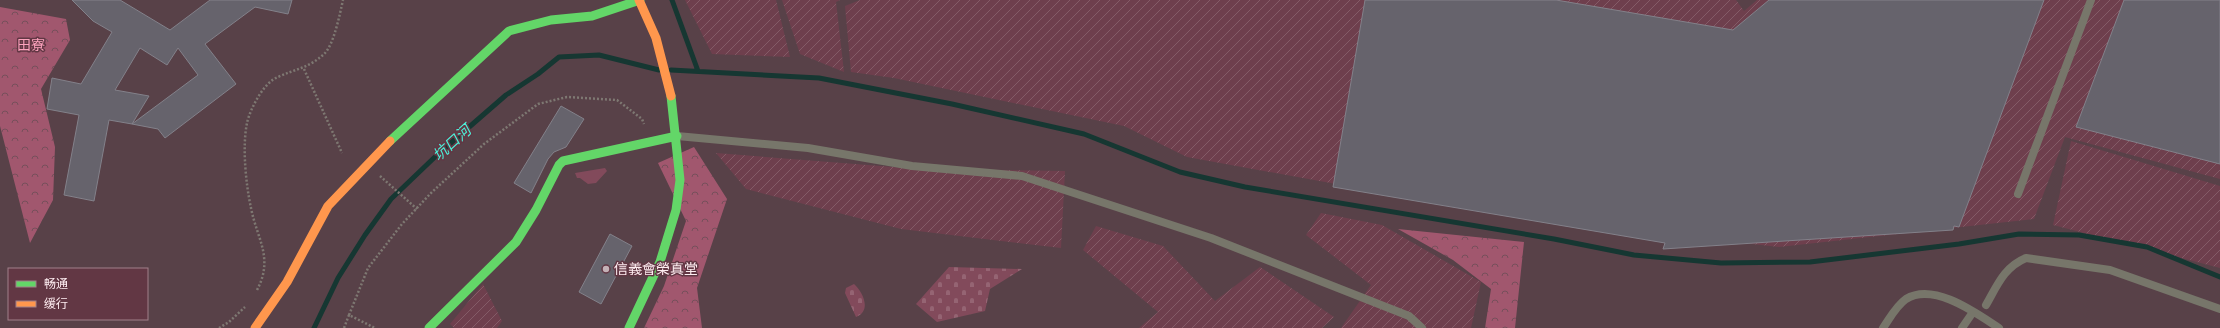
<svg xmlns="http://www.w3.org/2000/svg" width="2220" height="328" viewBox="0 0 2220 328" font-family="Signika,'Noto Sans SC',sans-serif">
<style>
.industrial{fill:url(#industrial-furrows)}
.forest{fill:url(#forest-crowns)}
.cemetery{fill:url(#cemetery-stones)}
.park{fill:#824a5b}
.lines{fill:none;stroke-linecap:round;stroke-linejoin:round}
.stream{stroke:#163732;stroke-width:5}
.building{fill:#66636c;stroke:#83818a}
.path{stroke:#7e7872;stroke-width:2.5;stroke-dasharray:2 2;stroke-linecap:butt}
.lane{stroke:#77766a;stroke-width:8}
.fast{stroke:#63d668;stroke-width:9}
.slow{stroke:#ff974d;stroke-width:9}
.poi-dot{fill:#c4b1b6;stroke:#623744;stroke-width:1.5}
.labels{text-anchor:middle;stroke-width:3;stroke-linejoin:round;paint-order:stroke}
.park-label{font-size:14px;fill:#fda2bd;stroke:#623744}
.poi-label{font-size:14px;fill:#feedf1;stroke:#623744;text-anchor:start}
.water-label{font-size:15px;font-style:italic;fill:#4bf3da;stroke:#623744}
</style>
<defs>
<pattern id="industrial-furrows" width="10" height="10" patternUnits="userSpaceOnUse"><rect width="10" height="10" fill="#6e3f4d"/><path d="M-1 1l2-2M0 10L10 0M9 11l2-2" fill="none" stroke="#845b67"/></pattern>
<pattern id="forest-crowns" width="20" height="18" patternUnits="userSpaceOnUse"><rect width="20" height="18" fill="#a1576e"/><path d="M2 6a3 3 0 1 1 6 0M12 15a3 3 0 1 1 6 0" fill="none" stroke="#764f5b"/></pattern>
<pattern id="cemetery-stones" width="16" height="16" patternUnits="userSpaceOnUse"><rect width="16" height="16" fill="#824a5b"/><path d="M2 7V4a2 2 0 0 1 4 0v3zM10 15v-3a2 2 0 0 1 4 0v3z" fill="#956473"/></pattern>
</defs>
<rect width="100%" height="100%" fill="#584148"/>
<!-- industrial -->
<path class="industrial" d="M685,0H776L790,57L712,54Z
M782,0H840L836,2L844,72L800,54Z
M860,0H1736L1744,11L1757,0H2220V179L2065,137L2034,219L1779,247L1529,219L1187,157L1124,126L894,78L851,72L845,6Z
M2071,141L2220,186V268L2053,225Z
M716,153L919,169L1065,171L1061,248L901,229L746,189Z
M1321,213L1382,225L1481,282L1471,328H1341L1371,285L1306,235Z
M1096,226L1163,246L1215,301L1260,267L1334,317L1322,328H1139L1158,312L1083,250Z
M483,284L502,321L497,328H454L450,324Z"/>
<!-- forest -->
<path class="forest" d="M0,7L66,19L70,40L41,89L55,147L53,200L30,243L0,126Z
M694,147L727,199L697,288L702,328H644L664,286L686,221L658,163Z
M1398,229L1524,242L1515,328H1485L1491,289L1453,260Z"/>
<!-- cemetery -->
<path class="cemetery" d="M949,267L1022,269L990,289L985,311L937,322L916,304Z
M854,284C863,292 872,311 856,317L845,293L846,288Z"/>
<!-- park -->
<path class="park" d="M605,168L607,171L596,183L588,184L580,178H577L575,173Z"/>
<g class="lines">
<!-- stream -->
<path class="stream" d="M672,0L698,71
M671,70L819,78L952,104L1084,134L1180,172L1245,187L1554,239L1634,255L1721,263L1810,262L1959,244L2019,234L2079,235L2147,247L2220,277
M314,328L338,278L365,235L391,199L437,155L506,95L538,74L559,57L599,55L659,70"/>
</g>
<!-- building -->
<path class="building" d="M72,0H120L170,30L210,0H292L288,14L255,7L205,44L236,84L165,138L158,129L132,124L198,75L178,48L167,65L140,48L115,90L149,96L132,124L109,120L94,201L64,195L79,115L47,109L52,78L81,84L112,32L93,21Z
M1365,0H1556L1733,30L1769,0H2044L1959,227L1954,226L1953,230L1663,249L1665,243L1333,187Z
M2124,0H2220V164L2076,127Z
M561,106L584,119L566,147L554,152L548,159L531,193L514,183Z
M610,234L632,246L601,304L579,292Z"/>
<g class="lines">
<!-- path -->
<path class="path" d="M304,69L342,153
M380,176L417,209
M257,290C274,258 257,239 251,208C246,185 242,147 247,123C250,109 264,82 278,77C295,69 309,68 324,54C334,45 340,13 343,0
M349,315L368,268L402,224L431,193L484,144L538,104L567,97L617,100L642,119L644,124
M219,328L229,322L245,307
M344,328L349,315L375,328"/>
<!-- lane -->
<path class="lane" d="M677,136L808,148L912,166L1022,176L1211,238L1409,316L1422,328
M2018,194L2091,0
M1986,305C1997,286 2004,267 2026,258L2110,270L2220,309
M1883,328C1890,318 1896,306 1906,299C1934,282 1976,313 1999,328
M1962,328L1973,312"/>
<!-- fast -->
<path class="fast" d="M390,141L509,31L551,20L592,16L640,0
M429,328L516,242L536,210L559,165L563,161L677,136
M629,328L660,262L676,210L680,180L671,96"/>
<!-- slow -->
<path class="slow" d="M639,0L656,38L671,96
M255,328L287,282L328,206L390,141"/>
</g>
<!-- markers -->
<circle class="poi-dot" cx="606" cy="269" r="4"/>
<g class="labels">
<!-- park labels -->
<g class="park-label">
<text x="31" y="50">田寮</text>
</g>
<!-- poi labels -->
<g class="poi-label">
<text x="614" y="274">信義會榮真堂</text>
</g>
<!-- water labels -->
<g class="water-label">
<text transform="translate(452 143) rotate(-42)" y="5">坑口河</text>
</g>
</g>
<!-- legend -->
<rect x="8" y="268" width="140" height="52" fill="#623744" stroke="#a08089"/>
<rect x="16" y="281" width="20" height="6" fill="#63d668" stroke="#a08089"/>
<text x="44" y="288" font-size="12" fill="#feedf1">畅通</text>
<rect x="16" y="301" width="20" height="6" fill="#ff974d" stroke="#a08089"/>
<text x="44" y="308" font-size="12" fill="#feedf1">缓行</text>
</svg>
